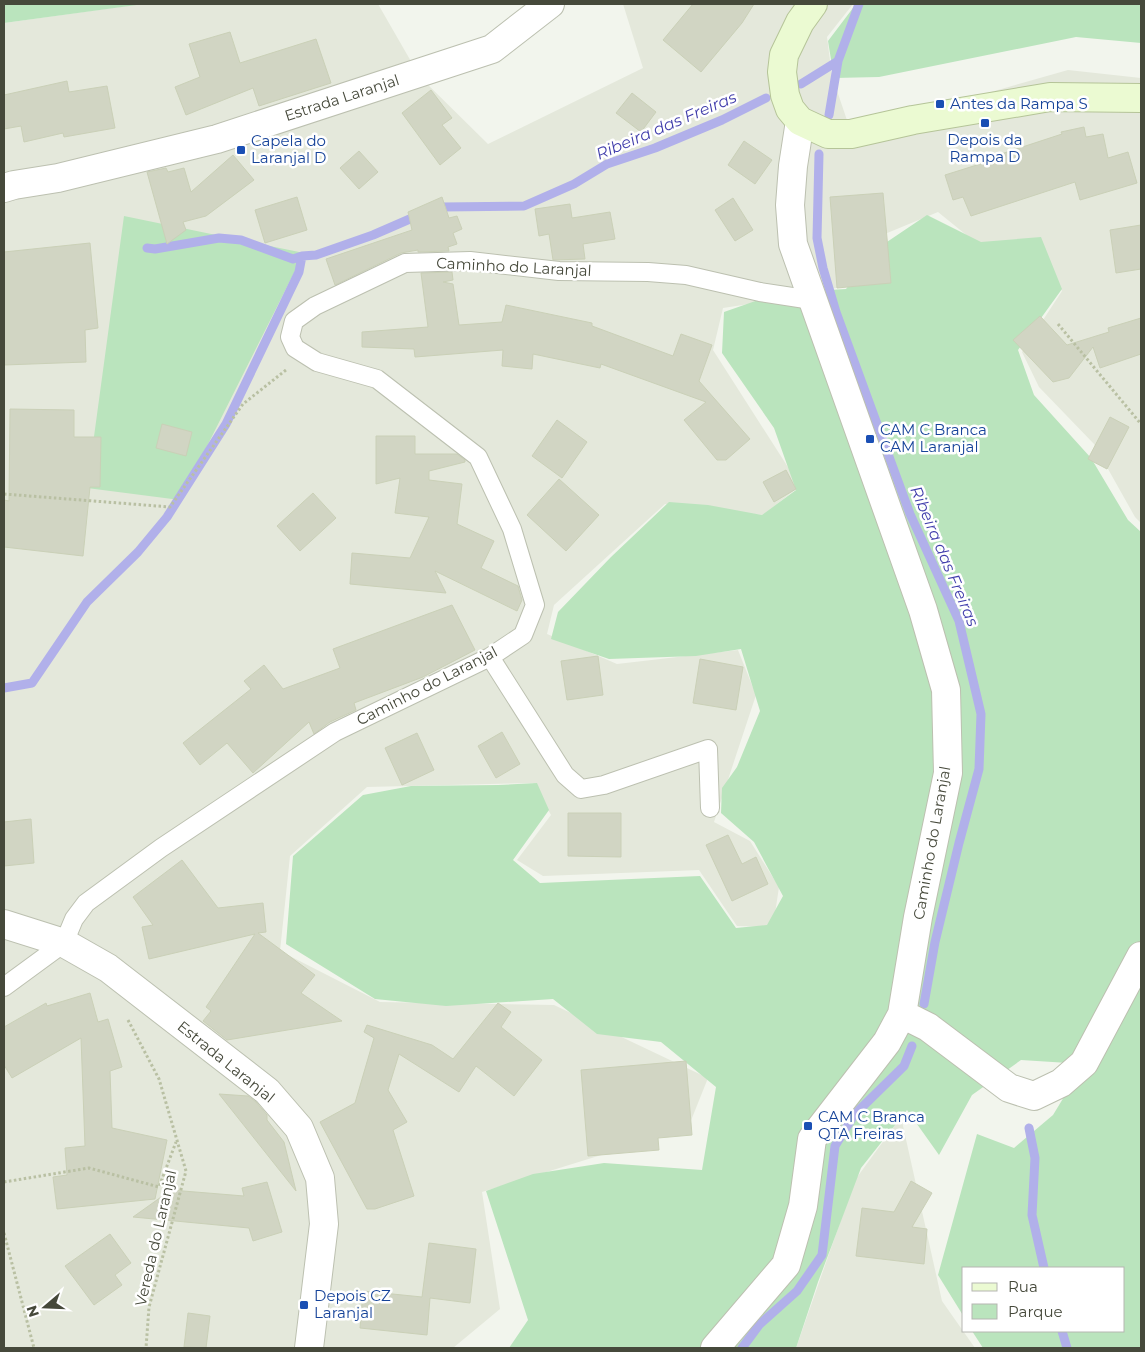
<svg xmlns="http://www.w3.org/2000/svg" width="1145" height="1352" viewBox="0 0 1145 1352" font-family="Montserrat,sans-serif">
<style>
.residential{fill:#e4e8db}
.green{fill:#bae4bd}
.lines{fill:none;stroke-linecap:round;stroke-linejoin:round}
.stream{stroke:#b1b0ea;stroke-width:9}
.building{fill:#d1d5c3;stroke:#cad0b7}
.service-casing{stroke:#bcc0b0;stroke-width:20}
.minor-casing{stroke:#bcc0b0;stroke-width:30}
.secondary-casing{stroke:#b5c498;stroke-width:30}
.path{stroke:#b9c0a3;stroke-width:3;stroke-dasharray:2.5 2.5;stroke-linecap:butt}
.service{stroke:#fff;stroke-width:18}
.minor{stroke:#fff;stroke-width:28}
.secondary{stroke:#ebfad2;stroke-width:28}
.transit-dot{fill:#1a4fb4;stroke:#fff;stroke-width:2}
.labels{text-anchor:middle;stroke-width:5;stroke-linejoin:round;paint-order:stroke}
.street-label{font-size:15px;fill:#46493b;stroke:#fff}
.transit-label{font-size:15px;fill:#164399;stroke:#fff;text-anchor:start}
.water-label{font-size:16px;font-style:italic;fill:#403dab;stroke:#fff}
</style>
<rect width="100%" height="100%" fill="#f2f5ed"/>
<!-- residential -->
<path class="residential" d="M141,4H378L420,77L488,144L643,68L623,4H853L827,37L832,76L851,132L1068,70L1141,78V523L1135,517L1094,444L1039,387L1022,352L1062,291L1041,244L975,242L938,212L880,236L846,286L783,299L723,308L713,350L800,486L763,515L665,504L554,605L547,634L617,664L738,650L756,695L714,822L750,841L779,887L773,927L737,926L699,870L543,876L517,860L551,815L533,783L367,787L290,856L280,951L380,1002L554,1005L708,1078L688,1128L482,1192L500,1309L453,1348H4V23Z
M901,1117L942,1301L975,1348H796L855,1180Z"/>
<!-- green -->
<path class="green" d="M4,4H144L4,23Z
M856,4H1141V43L1076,37L879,77L834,78L828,41Z
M927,215L981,242L1041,237L1062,289L1018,350L1034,395L1091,458L1128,520L1141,532V1348H983L972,1331H1124V1268H964V1317L938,1275L977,1134L1014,1148L1053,1115L1084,1064L1021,1060L972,1095L939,1155L907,1110L861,1168L818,1282L796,1348H509L528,1320L486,1191L533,1174L604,1163L702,1170L716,1087L661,1042L597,1034L553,999L446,1006L375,999L286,944L293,856L363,795L411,786L498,785L537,783L549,810L513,860L540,883L700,876L736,928L767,925L783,896L754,842L721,813L722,788L737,767L760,711L741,649L696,656L609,659L551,639L558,612L611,557L669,502L708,505L762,515L796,490L774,428L722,353L724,312L778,293L846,289L878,248Z
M124,216L304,253L180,500L87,488Z"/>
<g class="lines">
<!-- stream -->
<path class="stream" d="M801,84L838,61L859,4
M829,115L838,61
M819,154L817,238L823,268L836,312L910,514L959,621L981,714L979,769L959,843L935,942L924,1004
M434,210L442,207L524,206L574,184L607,164L655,148L722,120L766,98
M147,248L155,249L219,238L241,240L293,259L302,256L316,255L373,235L419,215
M4,688L32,683L87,602L138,552L167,517L226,424L299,272L302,256
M1029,1128L1035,1158L1032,1215L1044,1268
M1062,1331L1067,1348
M742,1348L759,1325L797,1291L822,1255L835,1146L854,1115L904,1066L912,1046"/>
</g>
<!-- building -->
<path class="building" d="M693,4H754L742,23L701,72L663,40Z
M230,32L240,63L316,39L331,83L259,106L253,88L186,115L175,87L200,77L189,44Z
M67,81L69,92L107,86L115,128L64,137L63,133L24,142L21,126L4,129V95Z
M431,90L452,118L442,125L461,148L440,165L402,113Z
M632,93L656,112L641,132L616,113Z
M1084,127L1086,137L1103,134L1108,158L1128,152L1137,183L1080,200L1075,182L971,216L963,197L953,200L945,175L996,159L995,156L1062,134L1061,132Z
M744,141L772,160L755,184L728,165Z
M359,151L378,172L359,189L340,168Z
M233,155L254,180L206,216L183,222L186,230L167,244L147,172L166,168L168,172L184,168L191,192Z
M883,193L891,283L837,288L830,197Z
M297,197L307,230L265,243L255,210Z
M442,197L449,218L457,216L462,229L453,233L457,244L448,247L449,251L418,252V250L401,253L335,285L326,259L412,230L408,212Z
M733,198L753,230L735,241L715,210Z
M570,204L572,218L610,212L615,239L583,244L585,259L553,260L549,234L539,236L535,209Z
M1141,225V269L1116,273L1110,230Z
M90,243L98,328L85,330L86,362L4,365V252Z
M452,272L453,280L443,282L453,284L459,325L502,322L506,305L592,323V326L673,356L681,334L712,345L699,381L750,439L726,460H717L684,420L706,402L601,364L600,368L533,354L532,369L502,366L503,350L415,357L414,349L362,347V332L428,327L421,273Z
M1040,316L1067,345L1109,332L1108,328L1141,318V354L1100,368L1093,347L1069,378L1053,382L1013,340Z
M10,409L74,410V437H101L100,487H90L83,556L4,547V500L9,501Z
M1110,417L1129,427L1107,469L1088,459Z
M557,420L587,442L562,478L532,456Z
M162,424L192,432L186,456L156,448Z
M376,436H415V454H457L465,460V462L429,471V480L462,484L457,524L494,541L481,568L518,586L522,600L517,611L435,571L446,593L350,584L352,553L410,558L429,517L395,513L400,478L376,484Z
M786,470L796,489L774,502L763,482Z
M559,479L599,515L566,551L527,515Z
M313,493L336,518L300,551L277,526Z
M452,605L475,650L423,677L354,703L356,710L330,722L314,734L309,722L253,773L227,743L200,765L183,743L251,689L244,681L264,665L283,689L340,668L333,649Z
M598,656L603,695L567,700L561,661Z
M700,659L743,667L736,710L693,703Z
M502,732L520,764L496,778L478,746Z
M417,733L434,770L402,785L385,748Z
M568,813H621V857L568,856Z
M31,819L34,863L4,866V822Z
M728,835L742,864L756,857L768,884L732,901L706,845Z
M182,860L218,908L263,903L266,932L258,933L315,975L301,993L342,1021L227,1040L203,1021L211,1011L206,1007L255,934L149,959L142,927L153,925L133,897Z
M90,993L98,1022L108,1019L122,1067L110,1071L112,1128L167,1140L155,1199L57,1209L53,1177L67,1175L65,1148L85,1146L81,1038L12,1078L4,1065V1027L46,1003L47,1006Z
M498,1003L511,1012L501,1027L542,1060L514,1096L476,1066L459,1092L399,1054L388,1090L407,1122L393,1130L414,1196L375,1209H367L320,1122L355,1103L374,1038L364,1032L367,1025L432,1045L453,1059Z
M686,1061L692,1135L658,1138L659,1150L588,1156L581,1070Z
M219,1094L248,1096L256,1102L267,1115V1120L284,1142L296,1191Z
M911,1181L932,1193L912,1227L927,1229L924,1264L856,1256L862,1208L894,1212Z
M267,1182L282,1232L253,1241L249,1228L133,1217L171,1190L244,1196L242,1188Z
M110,1234L131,1263L115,1275L122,1285L94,1305L65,1266Z
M429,1243L476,1249L470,1303L430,1298L427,1335L360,1328L363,1291L422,1297Z
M188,1313L210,1316L206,1348L184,1347Z"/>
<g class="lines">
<defs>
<path id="service" d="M490,657L565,775L581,789L604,785L708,749L710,808
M4,987L64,943L74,919L86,903L161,848L335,732L490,657L523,635L535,605L512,529L478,457L377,379L317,362L295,348L290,337L294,321L315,306L405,263L470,261L559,271L648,272L686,275L760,292L812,300"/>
<path id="minor" d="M4,188L14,185L58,178L217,139L492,49L550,4
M4,924L64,943L108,968L267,1091L299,1128L320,1178L324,1224L309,1348
M902,1014L928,1027L1009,1088L1034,1096L1061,1083L1084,1063L1141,956
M715,1348L786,1265L803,1206L812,1139L887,1042L902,1014L918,917L948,773L946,690L923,610L793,244L790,205L793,166L800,121"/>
<path id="secondary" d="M813,4L800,22L784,55L782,72L785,95L790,109L800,121L828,134H851L913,120L1050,97L1141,98"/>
</defs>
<!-- service casing -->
<use href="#service" class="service-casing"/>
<!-- minor casing -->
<use href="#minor" class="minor-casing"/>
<!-- secondary casing -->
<use href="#secondary" class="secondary-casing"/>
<!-- path -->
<path class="path" d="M1058,324L1141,424
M4,494L170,507L243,404L286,370
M128,1020L159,1079L186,1171L149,1307L146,1348
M4,1182L89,1168L159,1187L176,1142
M4,1233L34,1348"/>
<!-- service -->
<use href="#service" class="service"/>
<!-- minor -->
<use href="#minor" class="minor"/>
<!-- secondary -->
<use href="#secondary" class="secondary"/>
</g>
<!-- markers -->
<g class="transit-dot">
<rect x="935" y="99" width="10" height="10" rx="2.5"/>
<rect x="980" y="118" width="10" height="10" rx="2.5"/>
<rect x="236" y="145" width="10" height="10" rx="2.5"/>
<rect x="865" y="434" width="10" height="10" rx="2.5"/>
<rect x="803" y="1121" width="10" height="10" rx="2.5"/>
<rect x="299" y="1300" width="10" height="10" rx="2.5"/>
</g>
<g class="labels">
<!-- street labels -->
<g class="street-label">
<text transform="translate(342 98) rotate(-18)" y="5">Estrada Laranjal</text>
<text transform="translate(514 267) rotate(3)" y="5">Caminho do Laranjal</text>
<text transform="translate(427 686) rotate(-27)" y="5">Caminho do Laranjal</text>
<text transform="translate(932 843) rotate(-80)" y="5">Caminho do Laranjal</text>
<text transform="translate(226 1062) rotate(39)" y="5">Estrada Laranjal</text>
<text transform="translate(156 1238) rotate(-77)" y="5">Vereda do Laranjal</text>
</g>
<!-- transit labels -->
<g class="transit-label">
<text x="950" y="109">Antes da Rampa S</text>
<text x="985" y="145" text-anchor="middle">Depois da<tspan x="985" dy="17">Rampa D</tspan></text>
<text x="251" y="146">Capela do<tspan x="251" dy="17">Laranjal D</tspan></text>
<text x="880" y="435">CAM C Branca<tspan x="880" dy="17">CAM Laranjal</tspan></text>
<text x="818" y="1122">CAM C Branca<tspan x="818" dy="17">QTA Freiras</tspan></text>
<text x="314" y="1301">Depois CZ<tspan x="314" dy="17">Laranjal</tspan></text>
</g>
<!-- water labels -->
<g class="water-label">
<text transform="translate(666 125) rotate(-23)" y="6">Ribeira das Freiras</text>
<text transform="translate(945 556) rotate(67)" y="6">Ribeira das Freiras</text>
</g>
</g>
<!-- border -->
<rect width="1145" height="1352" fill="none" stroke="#46493b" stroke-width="10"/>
<!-- legend -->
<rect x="962" y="1267" width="162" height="65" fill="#ffffff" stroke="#b5b6b1"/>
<rect x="972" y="1283" width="25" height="8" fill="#ebfad2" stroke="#b5b6b1"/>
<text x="1008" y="1292" font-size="15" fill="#46493b">Rua</text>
<rect x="972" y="1304" width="25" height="15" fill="#bae4bd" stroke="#b5b6b1"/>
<text x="1008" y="1317" font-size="15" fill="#46493b">Parque</text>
<!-- north arrow -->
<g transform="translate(45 1307) rotate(251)" stroke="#ffffff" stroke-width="4" paint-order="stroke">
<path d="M0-4L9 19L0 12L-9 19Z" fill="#46493b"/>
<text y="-8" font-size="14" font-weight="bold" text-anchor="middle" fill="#46493b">N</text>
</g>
</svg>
